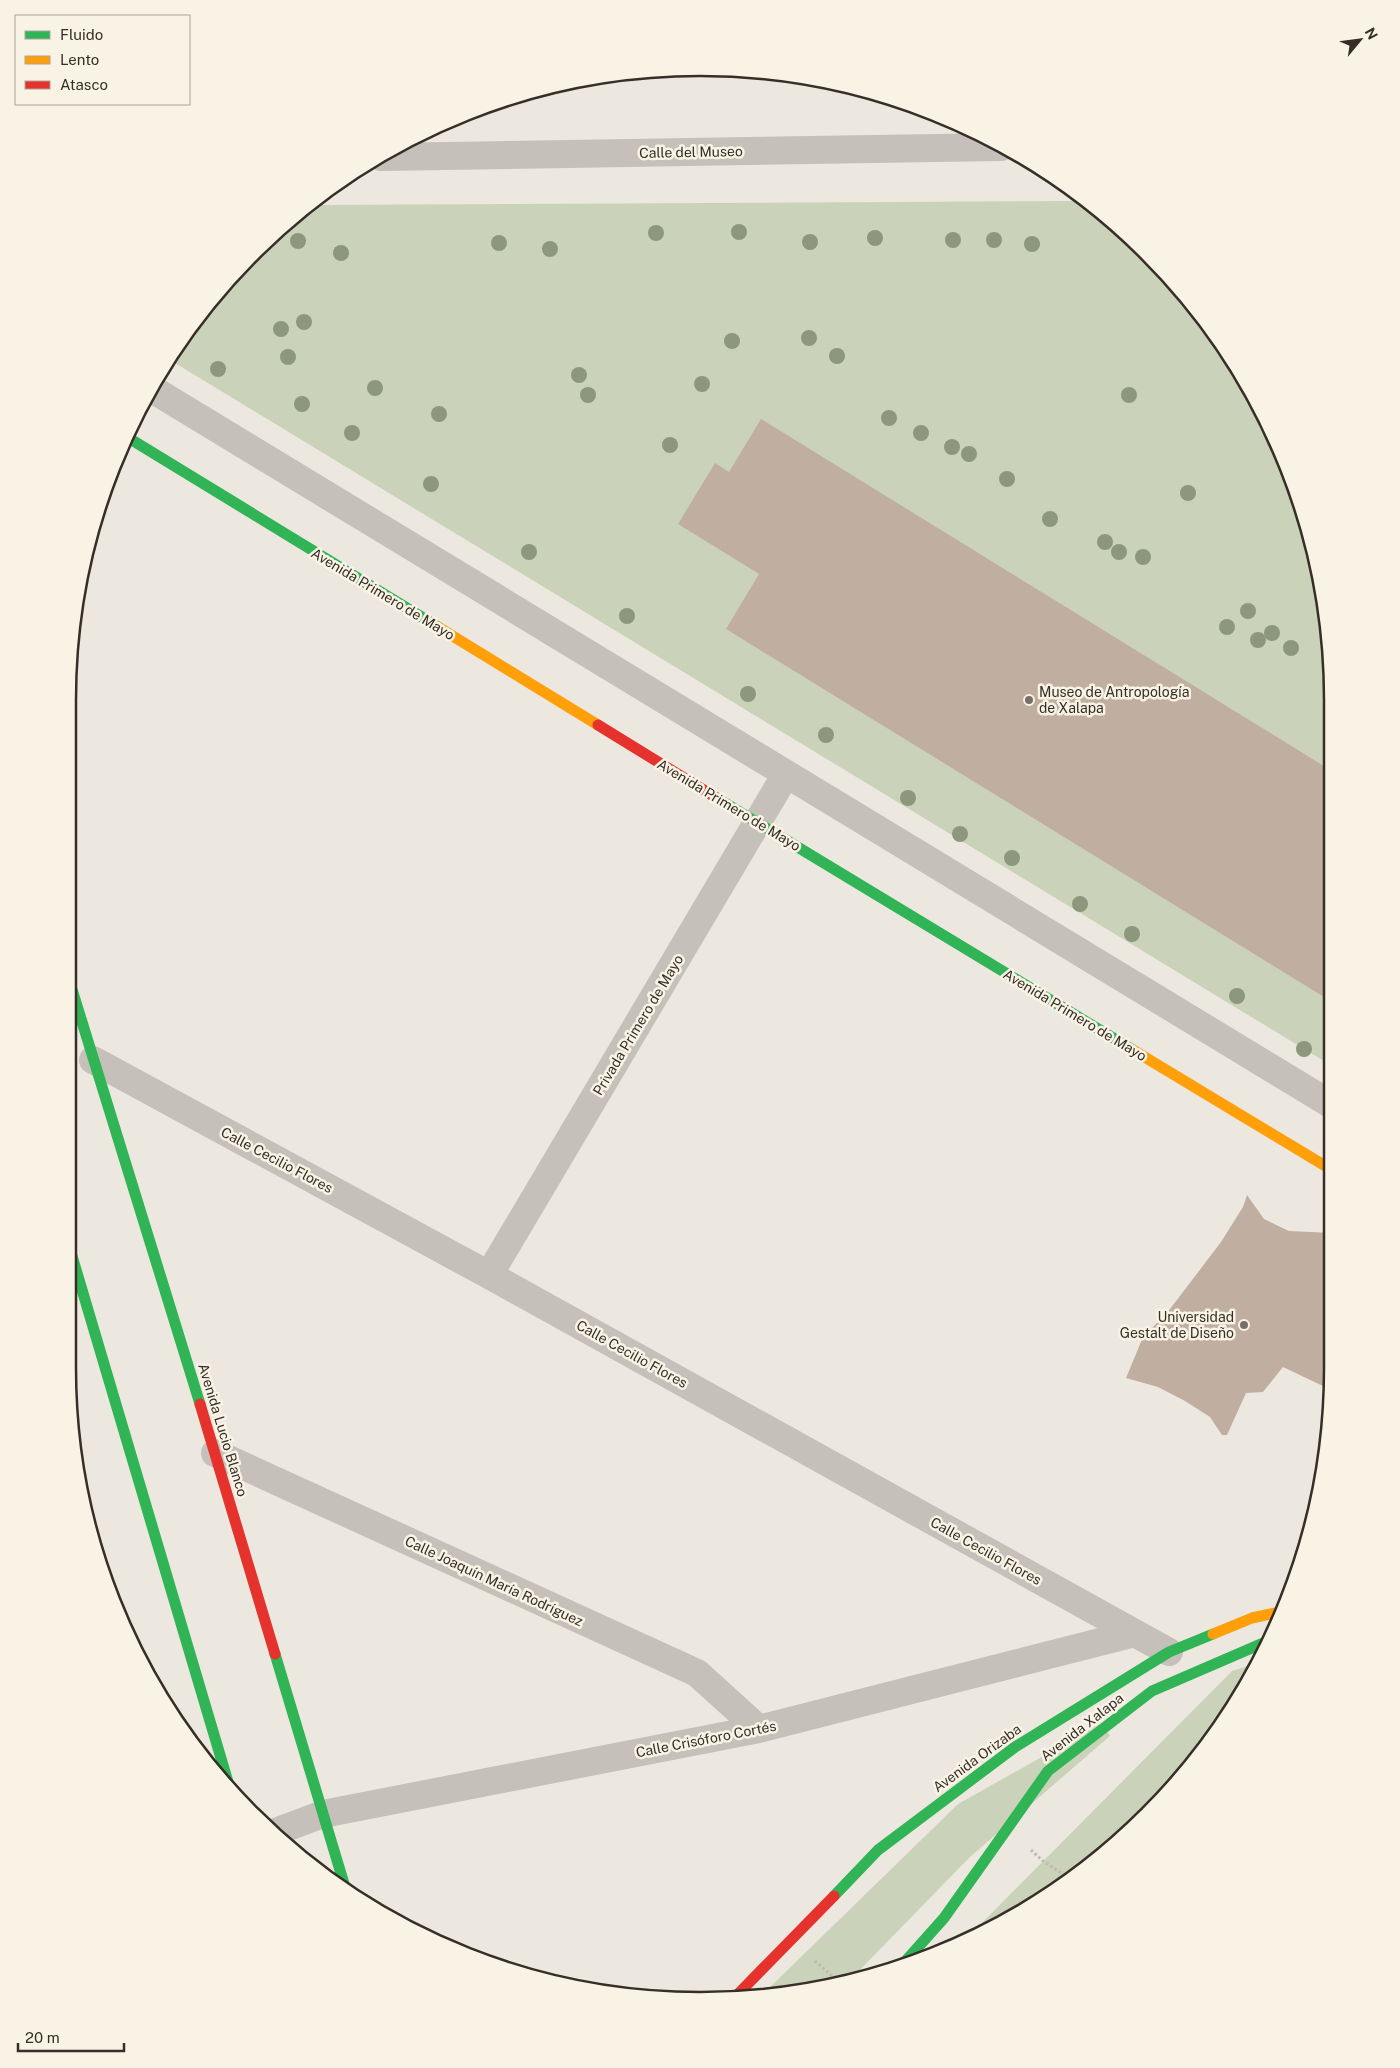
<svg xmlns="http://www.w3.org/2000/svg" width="1400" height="2068" viewBox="0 0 1400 2068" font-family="'Public Sans',sans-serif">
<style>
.green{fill:#cad3ba}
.building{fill:#c0afa1}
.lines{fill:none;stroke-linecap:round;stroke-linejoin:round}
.path{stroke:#beb9b1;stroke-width:3;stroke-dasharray:2.5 2.5;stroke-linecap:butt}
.street{stroke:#c5c0b9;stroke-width:28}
.fast{stroke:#30b455;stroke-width:11}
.slow{stroke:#ff9f0a;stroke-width:11}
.jam{stroke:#e5322d;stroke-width:11}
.tree{fill:#8d977c}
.poi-dot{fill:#766f68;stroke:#f9f3e6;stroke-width:2}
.labels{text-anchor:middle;stroke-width:5;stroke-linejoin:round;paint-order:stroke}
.street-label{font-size:14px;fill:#362e27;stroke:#f9f3e6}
.poi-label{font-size:14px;fill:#362e27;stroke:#f9f3e6;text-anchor:start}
.rim{fill:none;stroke:#362e27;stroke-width:2.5}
</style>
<rect width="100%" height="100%" fill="#ece8e0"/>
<!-- green -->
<path class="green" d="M1084,201L1147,253L1226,348L1284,458L1320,576L1332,700V1066L170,360L198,315L253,253L311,205Z
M1258,1663L1226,1720L1147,1815L1016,1916L963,1942L1232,1671Z
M1102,1723L1110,1736L970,1857L850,1980L824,1988L765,1992L958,1804Z"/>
<!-- building -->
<path class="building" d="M761,419L1332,771V1002L726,629L759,574L678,524L715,463L729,472Z
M1247,1195L1264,1219L1289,1231L1332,1233V1283L1324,1291L1332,1294V1375L1325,1387L1283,1367L1263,1392L1246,1393L1227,1435H1222L1210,1417L1185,1401L1158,1387L1126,1378L1143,1337L1167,1313L1221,1242L1243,1207Z"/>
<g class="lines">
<!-- path -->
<path class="path" d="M1031,1850L1043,1861L1067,1877
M815,1961L840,1983"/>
<!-- street -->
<path class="street" d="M381,157L1001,147
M152,389L1332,1105
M93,1060L489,1275L1169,1652
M489,1275L786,774
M215,1453L697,1673L759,1729
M275,1832L323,1814L759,1729L1135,1633"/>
<!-- fast -->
<path class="fast" d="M127,437L438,627
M715,797L1133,1050
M70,983L200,1404
M72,1256L231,1792
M275,1654L345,1887
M834,1896L878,1850L1015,1747L1169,1652L1213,1634
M903,1964L944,1918L1048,1771L1152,1691L1270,1640"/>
<!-- slow -->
<path class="slow" d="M438,627L598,725
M1133,1050L1332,1170
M1213,1634L1252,1618L1280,1612"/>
<!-- jam -->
<path class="jam" d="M598,725L715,797
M200,1404L275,1654
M738,1994L834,1896"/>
</g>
<!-- trees -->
<g class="tree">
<circle cx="739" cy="232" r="8"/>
<circle cx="656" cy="233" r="8"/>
<circle cx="875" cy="238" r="8"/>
<circle cx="953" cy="240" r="8"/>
<circle cx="994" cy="240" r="8"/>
<circle cx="298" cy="241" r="8"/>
<circle cx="810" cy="242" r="8"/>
<circle cx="499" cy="243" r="8"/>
<circle cx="1032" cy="244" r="8"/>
<circle cx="550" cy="249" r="8"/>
<circle cx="341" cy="253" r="8"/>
<circle cx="304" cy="322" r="8"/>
<circle cx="281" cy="329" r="8"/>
<circle cx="809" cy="338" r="8"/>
<circle cx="732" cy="341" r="8"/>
<circle cx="837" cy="356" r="8"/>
<circle cx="288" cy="357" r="8"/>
<circle cx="218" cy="369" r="8"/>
<circle cx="579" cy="375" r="8"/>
<circle cx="702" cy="384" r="8"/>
<circle cx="375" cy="388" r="8"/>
<circle cx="588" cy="395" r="8"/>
<circle cx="1129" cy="395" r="8"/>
<circle cx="302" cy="404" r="8"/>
<circle cx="439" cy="414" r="8"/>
<circle cx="889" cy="418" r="8"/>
<circle cx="352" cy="433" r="8"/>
<circle cx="921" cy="433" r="8"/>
<circle cx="670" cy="445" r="8"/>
<circle cx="952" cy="447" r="8"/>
<circle cx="969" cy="454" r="8"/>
<circle cx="1007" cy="479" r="8"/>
<circle cx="431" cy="484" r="8"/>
<circle cx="1188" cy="493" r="8"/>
<circle cx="1050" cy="519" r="8"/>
<circle cx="1105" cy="542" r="8"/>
<circle cx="529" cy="552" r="8"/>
<circle cx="1119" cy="552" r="8"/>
<circle cx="1143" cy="557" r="8"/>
<circle cx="1248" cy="611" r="8"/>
<circle cx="627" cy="616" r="8"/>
<circle cx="1227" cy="627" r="8"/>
<circle cx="1272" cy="633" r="8"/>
<circle cx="1258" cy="640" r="8"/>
<circle cx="1291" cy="648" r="8"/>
<circle cx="748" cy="694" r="8"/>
<circle cx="826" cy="735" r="8"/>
<circle cx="908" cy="798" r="8"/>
<circle cx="960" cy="834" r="8"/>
<circle cx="1012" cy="858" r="8"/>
<circle cx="1080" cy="904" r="8"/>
<circle cx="1132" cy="934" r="8"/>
<circle cx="1237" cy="996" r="8"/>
<circle cx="1304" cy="1049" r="8"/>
</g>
<!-- markers -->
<g class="poi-dot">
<circle cx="1029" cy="700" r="5"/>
<circle cx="1244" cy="1325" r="5"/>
</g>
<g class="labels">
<!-- street labels -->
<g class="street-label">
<text transform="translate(691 152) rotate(-1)" y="5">Calle del Museo</text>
<text transform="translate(383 594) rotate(31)" y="5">Avenida Primero de Mayo</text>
<text transform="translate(729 805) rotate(31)" y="5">Avenida Primero de Mayo</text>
<text transform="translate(1075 1015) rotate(31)" y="5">Avenida Primero de Mayo</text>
<text transform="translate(638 1025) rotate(-59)" y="5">Privada Primero de Mayo</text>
<text transform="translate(277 1160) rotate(28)" y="5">Calle Cecilio Flores</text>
<text transform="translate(632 1354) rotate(29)" y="5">Calle Cecilio Flores</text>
<text transform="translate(223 1430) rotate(73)" y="5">Avenida Lucio Blanco</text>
<text transform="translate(986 1551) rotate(29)" y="5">Calle Cecilio Flores</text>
<text transform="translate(494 1581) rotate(25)" y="5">Calle Joaquín María Rodríguez</text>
<text transform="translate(1082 1727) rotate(-38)" y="5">Avenida Xalapa</text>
<text transform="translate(706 1739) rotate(-11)" y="5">Calle Crisóforo Cortés</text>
<text transform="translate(977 1758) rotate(-36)" y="5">Avenida Orizaba</text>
</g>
<!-- poi labels -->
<g class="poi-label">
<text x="1039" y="697">Museo de Antropología<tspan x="1039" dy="16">de Xalapa</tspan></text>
<text x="1234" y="1322" text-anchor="end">Universidad<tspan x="1234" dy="16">Gestalt de Diseño</tspan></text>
</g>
</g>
<!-- crop -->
<path d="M0 0H1400V2068H0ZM700 76H700A624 624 0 0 1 1324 700V1368A624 624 0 0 1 700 1992H700A624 624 0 0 1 76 1368V700A624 624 0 0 1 700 76Z" fill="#f9f3e6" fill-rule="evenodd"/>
<path class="rim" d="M700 76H700A624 624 0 0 1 1324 700V1368A624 624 0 0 1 700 1992H700A624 624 0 0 1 76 1368V700A624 624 0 0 1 700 76Z"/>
<!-- legend -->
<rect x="15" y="15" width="175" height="90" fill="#f9f3e6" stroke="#aba49a"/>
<rect x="25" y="31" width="25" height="8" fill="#30b455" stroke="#aba49a"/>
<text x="60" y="40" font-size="15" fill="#362e27">Fluido</text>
<rect x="25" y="56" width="25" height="8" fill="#ff9f0a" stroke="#aba49a"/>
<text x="60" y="65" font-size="15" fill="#362e27">Lento</text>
<rect x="25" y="81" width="25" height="8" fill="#e5322d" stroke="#aba49a"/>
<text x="60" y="90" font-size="15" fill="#362e27">Atasco</text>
<!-- north arrow -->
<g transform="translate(1360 40) rotate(61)" stroke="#f9f3e6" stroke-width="4" paint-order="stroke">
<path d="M0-4L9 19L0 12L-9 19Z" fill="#362e27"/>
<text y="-8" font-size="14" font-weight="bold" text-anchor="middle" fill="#362e27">N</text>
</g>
<!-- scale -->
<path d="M18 2043v8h106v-8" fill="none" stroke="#362e27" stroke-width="2.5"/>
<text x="25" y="2043" font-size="15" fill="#362e27" stroke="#f9f3e6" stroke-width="4" paint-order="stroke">20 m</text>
</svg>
